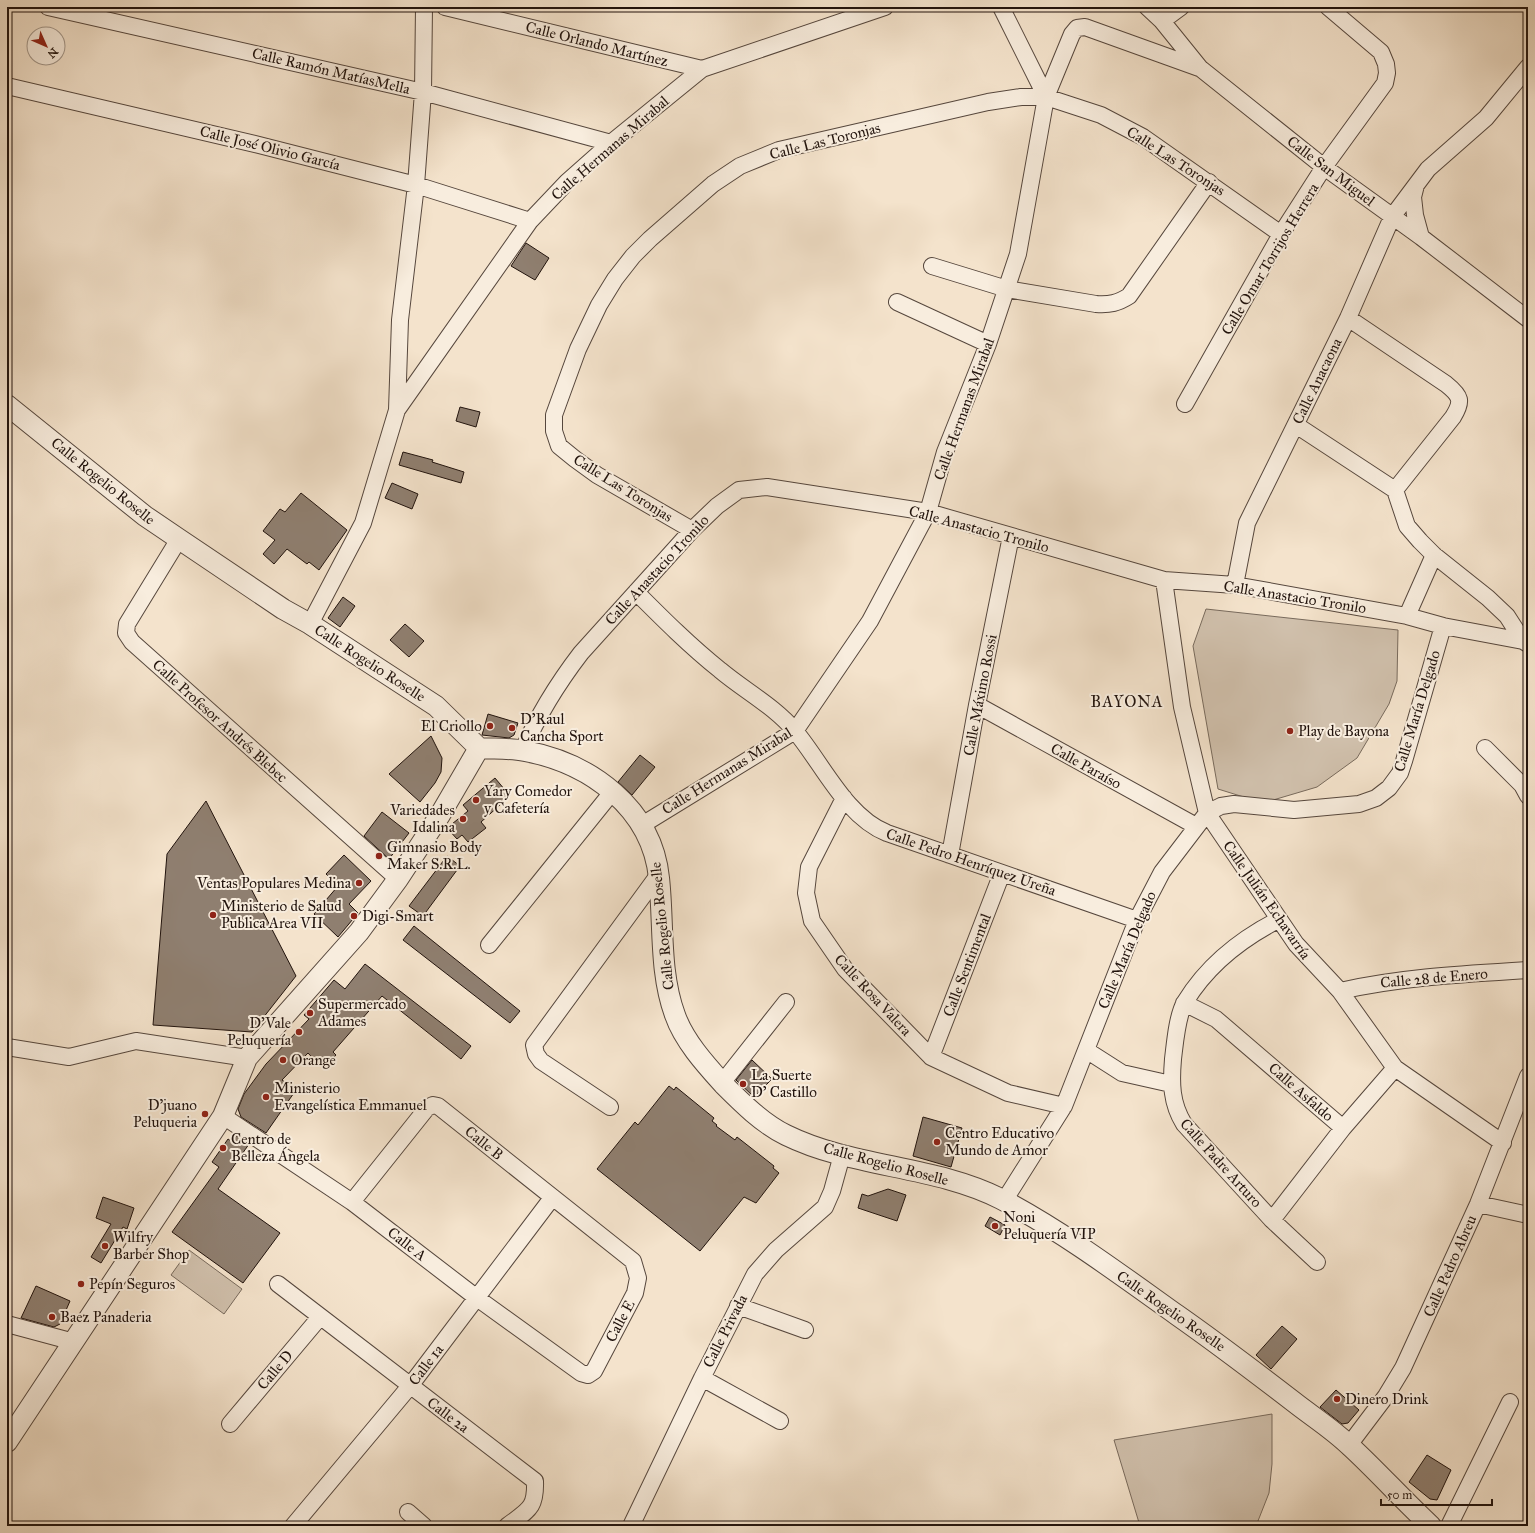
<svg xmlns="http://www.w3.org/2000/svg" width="1535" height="1533" viewBox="0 0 1535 1533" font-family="'IM FELL Great Primer',serif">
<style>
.garden{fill:#d0c0ac;stroke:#786a5c}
.building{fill:#8f7f70;stroke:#21130d}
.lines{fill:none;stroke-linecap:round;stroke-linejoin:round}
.minor-casing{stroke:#56473d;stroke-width:18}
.tertiary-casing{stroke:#56473d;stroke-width:22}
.minor{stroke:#f8edde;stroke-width:16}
.tertiary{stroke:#f8edde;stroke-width:20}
.poi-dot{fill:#8f2418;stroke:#f8edde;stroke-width:1.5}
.labels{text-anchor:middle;stroke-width:4;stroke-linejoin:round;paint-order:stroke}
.street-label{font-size:15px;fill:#21130d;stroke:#f8edde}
.poi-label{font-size:15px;fill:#21130d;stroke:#f8edde;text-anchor:start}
.neighbourhood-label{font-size:16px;letter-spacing:1px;fill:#21130d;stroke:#f8edde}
</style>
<rect width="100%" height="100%" fill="#f4e3cc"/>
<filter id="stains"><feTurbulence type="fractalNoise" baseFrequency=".005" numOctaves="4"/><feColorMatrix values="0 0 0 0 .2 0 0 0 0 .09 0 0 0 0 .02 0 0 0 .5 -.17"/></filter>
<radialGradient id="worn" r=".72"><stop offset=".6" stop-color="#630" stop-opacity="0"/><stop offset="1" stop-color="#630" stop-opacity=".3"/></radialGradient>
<!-- garden -->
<path class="garden" d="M1206,609L1398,630L1397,681L1389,704L1357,758L1317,787L1263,803L1218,789L1193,646Z
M189,1250L242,1289L224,1314L171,1275Z
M1272,1414V1464L1269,1493L1256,1526H1140L1114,1440Z"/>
<!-- building -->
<path class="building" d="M526,243L549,258L535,280L511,266Z
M460,407L480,412L476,427L456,421Z
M403,452L433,460L432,462L464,472L461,483L399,465Z
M392,483L418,494L412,509L385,498Z
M301,493L347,530L319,570L309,562L307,564L287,549L274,564L263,554L275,540L263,531L280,509L285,512Z
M343,597L355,606L340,627L328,618Z
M405,624L424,641L409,657L390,640Z
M488,714L518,723L514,735L509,738L482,735Z
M431,736L442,758L441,772L435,783L420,802L389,774Z
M640,755L655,767L632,795L618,782Z
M495,778L510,796L481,822L486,828L468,842L462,835L457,839L447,828L468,811L463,805Z
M206,801L296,976L252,1032L153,1025L167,854Z
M382,812L409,833L389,859L364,836Z
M344,855L371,881L349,904L358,913L338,937L314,914L338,886L326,874Z
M447,856L460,866L423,916L409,906Z
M414,926L520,1011L510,1023L403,940Z
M365,964L471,1046L461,1059L382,996L333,1052L336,1055L323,1069L308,1053L282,1080L296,1090L266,1133L241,1117L238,1109L244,1094L266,1064L309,1019L304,1015L334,980L345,989Z
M752,1060L772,1079L754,1097L736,1080Z
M669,1086L674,1090L676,1087L714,1118L712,1121L717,1125L716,1126L735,1140L737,1137L774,1166L773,1168L779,1173L756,1203L744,1197L700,1251L597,1169L635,1122L638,1125Z
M923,1117L962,1128L951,1167L913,1156Z
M235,1135L249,1144L218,1189L280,1233L243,1283L172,1232L219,1167L212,1162L228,1139L231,1141Z
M888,1189L906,1195L897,1221L858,1208L862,1194L868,1196Z
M103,1197L134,1208L127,1229L123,1227L101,1263L91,1257L111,1224L96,1218Z
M990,1217L1005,1225L1000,1235L985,1226Z
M36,1286L70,1301L60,1324L54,1327L21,1318Z
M1282,1326L1297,1339L1271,1369L1256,1355Z
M1336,1390L1359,1410L1348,1423L1342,1424L1320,1407Z
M1427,1455L1451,1470L1437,1500L1430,1499L1409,1482Z"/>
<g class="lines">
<defs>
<path id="minor" d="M48,7L423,92L611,143
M445,7L702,69
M1147,7L1162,21L1200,68L1324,167L1421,237L1528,319
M1162,21L1181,7
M7,86L259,145L416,185L530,221
M1046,97L1072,34L1077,28L1085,27L1199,68
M1421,237L1415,215L1413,197L1416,185L1428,169L1486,118L1528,67
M932,266L1007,289L1096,304C1110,305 1118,303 1129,296L1209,182
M897,302L988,344
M1348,318L1446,384C1461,396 1463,401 1453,417L1395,490
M1185,404L1281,234L1324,167L1385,83L1387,73L1386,64L1381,52L1328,7
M397,410L530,221L567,182L611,143L702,69L885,7
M1296,425L1395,490L1407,526L1420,541L1434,555L1488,598L1507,616L1523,641
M692,530L597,475L575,459L559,446L554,431V415L578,349L599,305L615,279L633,256L650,239L713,184L740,166L779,150L988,102L1021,97H1046L1101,115L1143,137L1281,234
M179,539L127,624L126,633L132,642L398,879
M1164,580L1182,707L1207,813L1296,944L1340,991L1395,1068L1503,1143
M1235,585L1247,523L1348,318L1392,217L1416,185
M636,592C663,619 690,646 720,670C745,691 774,706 795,731C822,763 846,817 887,833L1137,920
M1407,616L1434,555
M310,624L363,523L397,410L400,320L416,185L423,92L424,7
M977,705L1196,826
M1485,748L1522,785L1528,796
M523,750C538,715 558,683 581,653L692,530L717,506L739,490L767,487L928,512L1164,580L1235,585L1407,616L1443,626L1523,641L1528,644
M844,798L809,867L806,893L812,921L845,969L931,1057L1008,1093L1064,1106
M642,825L795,731L870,621L928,512L945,452L988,344L1018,254L1046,97L1001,7
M950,855L977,705L1011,536
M1278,920C1241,939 1207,966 1185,1002C1177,1016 1175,1043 1173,1059C1171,1083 1171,1103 1184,1124L1272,1220L1317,1262
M489,945L613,791
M1340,991C1402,977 1465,974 1528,970
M1184,1003L1216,1019L1343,1128L1272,1220
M7,1047L69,1057L136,1041L247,1058
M1086,1050L1122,1073L1171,1084
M931,1057L1002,873
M722,1083L786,1002
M610,1107L541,1061L536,1054L534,1045L659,874
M223,1116L352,1202L477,1298L581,1373L588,1375L594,1371L635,1293L638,1278L633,1261L438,1106L433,1105L427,1108L352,1202
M1343,1128L1395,1068
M1004,1201L1064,1106L1137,920L1162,872L1207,813L1221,806L1234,804L1294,810L1359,804L1376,798L1389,788L1400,773L1404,761L1443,626
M1478,1204L1528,1215
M278,1284L535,1481C536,1509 528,1510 507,1526
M738,1306L805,1330
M7,1324L74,1342
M702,1378L780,1421
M230,1424L320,1317
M1349,1445L1386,1396L1403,1368L1478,1204L1528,1076
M408,1512L424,1526
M293,1526L410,1386L552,1198
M631,1526L702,1378L755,1274L776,1250L825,1207L832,1191L842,1155
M1449,1526L1510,1402"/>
<path id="tertiary" d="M7,405L145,516L179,539L283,609L310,624L436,706L479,748C494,749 510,748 525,751C590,763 652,808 659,878C664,923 659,972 675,1015C684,1041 706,1065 724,1085C742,1103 763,1124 786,1135C853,1168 934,1165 1001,1199C1062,1231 1121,1275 1177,1315C1217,1343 1255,1372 1294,1402C1313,1417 1334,1430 1351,1447C1378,1472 1403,1500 1431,1526
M7,1442L223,1116L247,1058L359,932L398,879L440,815L479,748"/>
</defs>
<!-- minor casing -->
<use href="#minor" class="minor-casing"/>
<!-- tertiary casing -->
<use href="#tertiary" class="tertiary-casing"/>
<!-- minor -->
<use href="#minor" class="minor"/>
<!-- tertiary -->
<use href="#tertiary" class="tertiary"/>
</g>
<!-- markers -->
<g class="poi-dot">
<circle cx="490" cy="726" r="4"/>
<circle cx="512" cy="728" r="4"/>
<circle cx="1290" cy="731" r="4"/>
<circle cx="476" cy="800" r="4"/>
<circle cx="463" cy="819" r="4"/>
<circle cx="379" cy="856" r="4"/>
<circle cx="359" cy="883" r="4"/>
<circle cx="213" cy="915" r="4"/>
<circle cx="354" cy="916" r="4"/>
<circle cx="310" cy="1013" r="4"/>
<circle cx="299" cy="1032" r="4"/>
<circle cx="283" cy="1060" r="4"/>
<circle cx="743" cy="1084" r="4"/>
<circle cx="266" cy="1097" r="4"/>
<circle cx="205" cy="1114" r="4"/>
<circle cx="937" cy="1142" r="4"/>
<circle cx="223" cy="1148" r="4"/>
<circle cx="995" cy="1226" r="4"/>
<circle cx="105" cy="1246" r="4"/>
<circle cx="81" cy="1284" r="4"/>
<circle cx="52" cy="1317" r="4"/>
<circle cx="1337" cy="1399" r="4"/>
</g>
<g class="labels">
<!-- street labels -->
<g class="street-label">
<text transform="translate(597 44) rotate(14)" y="5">Calle Orlando Martínez</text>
<text transform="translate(331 71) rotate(13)" y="5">Calle Ramón MatíasMella</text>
<text transform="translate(825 141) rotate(-14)" y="5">Calle Las Toronjas</text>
<text transform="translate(270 148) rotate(14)" y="5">Calle José Olivio García</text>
<text transform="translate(610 148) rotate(-41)" y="5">Calle Hermanas Mirabal</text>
<text transform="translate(1176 161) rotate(33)" y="5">Calle Las Toronjas</text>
<text transform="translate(1331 171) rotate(37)" y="5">Calle San Miguel</text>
<text transform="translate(1270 259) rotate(-59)" y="5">Calle Omar Torrijos Herrera</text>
<text transform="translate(1317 381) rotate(-64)" y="5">Calle Anacaona</text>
<text transform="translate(964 409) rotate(-70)" y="5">Calle Hermanas Mirabal</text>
<text transform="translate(103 481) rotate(39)" y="5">Calle Rogelio Roselle</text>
<text transform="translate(623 488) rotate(32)" y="5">Calle Las Toronjas</text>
<text transform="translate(979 529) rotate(15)" y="5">Calle Anastacio Tronilo</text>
<text transform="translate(657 570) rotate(-47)" y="5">Calle Anastacio Tronilo</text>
<text transform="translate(1295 597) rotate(9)" y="5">Calle Anastacio Tronilo</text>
<text transform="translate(370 663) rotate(33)" y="5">Calle Rogelio Roselle</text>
<text transform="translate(980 695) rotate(-79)" y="5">Calle Máximo Rossi</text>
<text transform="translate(1417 711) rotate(-73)" y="5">Calle María Delgado</text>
<text transform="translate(220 721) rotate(42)" y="5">Calle Profesor Andrés Blebec</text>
<text transform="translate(1086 766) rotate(29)" y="5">Calle Paraíso</text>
<text transform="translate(727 771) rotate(-32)" y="5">Calle Hermanas Mirabal</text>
<text transform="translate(971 862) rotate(19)" y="5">Calle Pedro Henríquez Ureña</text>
<text transform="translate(1267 900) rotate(55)" y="5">Calle Julián Echavarría</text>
<text transform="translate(662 926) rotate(-96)" y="5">Calle Rogelio Roselle</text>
<text transform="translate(1127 950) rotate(-67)" y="5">Calle María Delgado</text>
<text transform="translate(967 965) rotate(-69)" y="5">Calle Sentimental</text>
<text transform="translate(1434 978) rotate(-5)" y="5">Calle 28 de Enero</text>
<text transform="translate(873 995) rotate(47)" y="5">Calle Rosa Valera</text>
<text transform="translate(1301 1092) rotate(41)" y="5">Calle Asfaldo</text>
<text transform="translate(484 1143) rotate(39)" y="5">Calle B</text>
<text transform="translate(1221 1163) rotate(48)" y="5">Calle Padre Arturo</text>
<text transform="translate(886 1164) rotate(15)" y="5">Calle Rogelio Roselle</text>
<text transform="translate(407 1244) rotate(38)" y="5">Calle A</text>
<text transform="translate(1450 1266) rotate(-66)" y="5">Calle Pedro Abreu</text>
<text transform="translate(1171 1311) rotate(35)" y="5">Calle Rogelio Roselle</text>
<text transform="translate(620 1321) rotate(-62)" y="5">Calle E</text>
<text transform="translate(725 1331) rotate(-63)" y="5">Calle Privada</text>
<text transform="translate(426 1365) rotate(-53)" y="5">Calle 1a</text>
<text transform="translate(275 1370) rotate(-50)" y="5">Calle D</text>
<text transform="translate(448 1415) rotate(37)" y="5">Calle 2a</text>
</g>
<!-- poi labels -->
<g class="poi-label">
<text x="520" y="724">D'Raul<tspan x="520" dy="17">Cancha Sport</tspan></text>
<text x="482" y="731" text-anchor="end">El Criollo</text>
<text x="1298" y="736">Play de Bayona</text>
<text x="484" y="796">Yary Comedor<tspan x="484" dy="17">y Cafetería</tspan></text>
<text x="455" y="815" text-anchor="end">Variedades<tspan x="455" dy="17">Idalina</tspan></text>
<text x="387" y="852">Gimnasio Body<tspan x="387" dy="17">Maker S.R.L.</tspan></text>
<text x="351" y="888" text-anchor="end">Ventas Populares Medina</text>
<text x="221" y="911">Ministerio de Salud<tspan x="221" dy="17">Publica Area VII</tspan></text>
<text x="362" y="921">Digi-Smart</text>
<text x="318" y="1009">Supermercado<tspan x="318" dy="17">Adames</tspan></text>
<text x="291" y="1028" text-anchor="end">D'Vale<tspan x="291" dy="17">Peluquería</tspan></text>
<text x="291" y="1065">Orange</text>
<text x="751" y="1080">La Suerte<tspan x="751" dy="17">D' Castillo</tspan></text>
<text x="274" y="1093">Ministerio<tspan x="274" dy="17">Evangelística Emmanuel</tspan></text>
<text x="197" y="1110" text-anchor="end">D'juano<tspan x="197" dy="17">Peluqueria</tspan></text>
<text x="945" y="1138">Centro Educativo<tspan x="945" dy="17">Mundo de Amor</tspan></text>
<text x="231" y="1144">Centro de<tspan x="231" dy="17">Belleza Ángela</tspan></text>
<text x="1003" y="1222">Noni<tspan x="1003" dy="17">Peluquería VIP</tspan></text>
<text x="113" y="1242">Wilfry<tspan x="113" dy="17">Barber Shop</tspan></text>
<text x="89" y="1289">Pepín Seguros</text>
<text x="60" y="1322">Baez Panaderia</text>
<text x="1345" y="1404">Dinero Drink</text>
</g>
<!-- neighbourhood labels -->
<g class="neighbourhood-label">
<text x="1127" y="707">BAYONA</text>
</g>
</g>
<!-- margin -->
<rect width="1535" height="1533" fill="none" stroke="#f4e3cc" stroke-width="24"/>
<rect x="8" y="8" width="1519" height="1517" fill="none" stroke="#21130d" stroke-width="2"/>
<rect x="12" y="12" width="1511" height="1509" fill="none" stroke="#21130d"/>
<!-- north arrow -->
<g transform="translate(46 46) rotate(135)"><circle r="19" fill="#f8edde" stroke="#a2968a"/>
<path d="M0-3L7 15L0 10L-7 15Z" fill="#8f2418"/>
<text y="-6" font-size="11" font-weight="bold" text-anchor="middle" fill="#21130d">N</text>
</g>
<!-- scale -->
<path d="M1381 1499v6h111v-6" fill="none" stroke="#21130d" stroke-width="2"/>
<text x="1387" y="1499" font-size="12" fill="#21130d" stroke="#f8edde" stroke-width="3" paint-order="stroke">50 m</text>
<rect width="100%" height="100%" filter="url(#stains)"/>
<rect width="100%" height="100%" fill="url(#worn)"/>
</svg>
